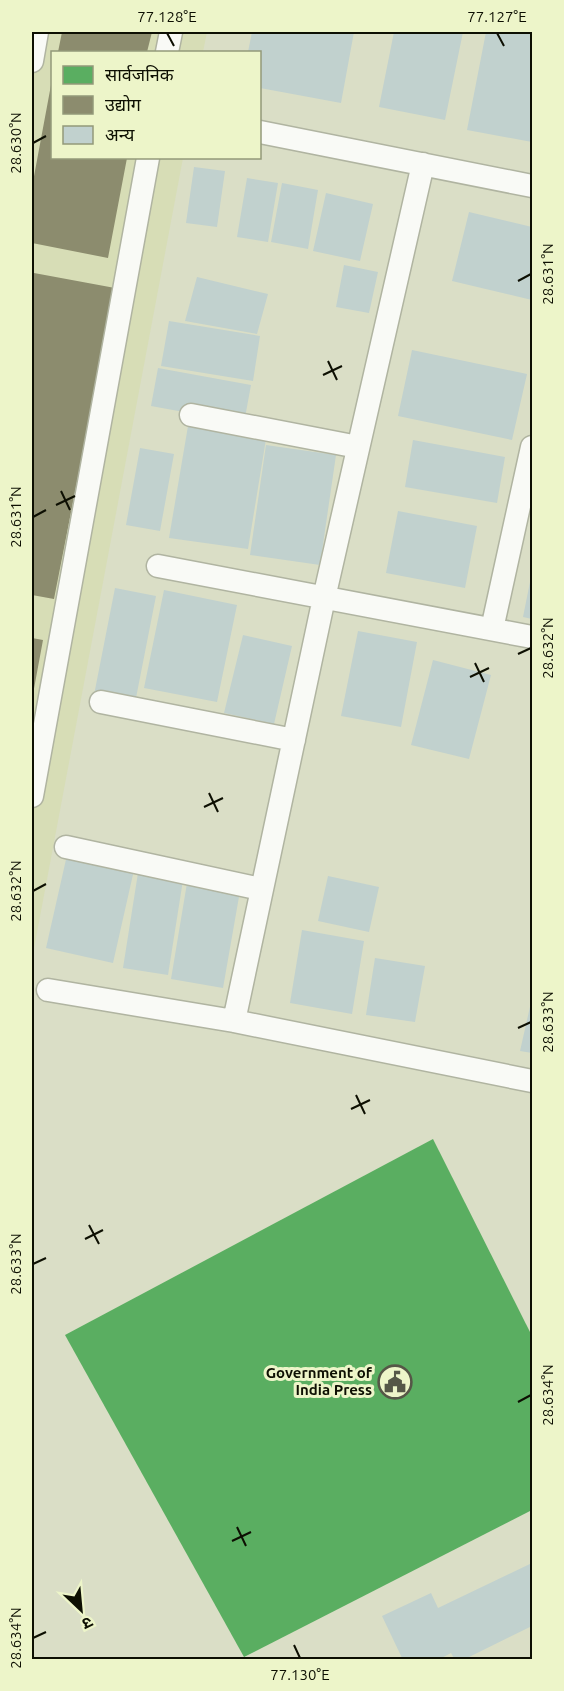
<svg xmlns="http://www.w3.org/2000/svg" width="564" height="1691" viewBox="0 0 564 1691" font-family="Ubuntu,'Noto Sans Devanagari',sans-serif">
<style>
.built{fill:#d7ddb6}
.public{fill:#5aae61}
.industry{fill:#8c8c6e}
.building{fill:#c1d1ce}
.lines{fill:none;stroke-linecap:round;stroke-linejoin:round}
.minor-casing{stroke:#b0b4a1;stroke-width:25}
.minor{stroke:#f9faf6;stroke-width:22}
.ticks{fill:none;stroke:#0d0f02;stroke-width:2}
.labels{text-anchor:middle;stroke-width:6;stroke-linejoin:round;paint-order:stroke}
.poi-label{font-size:15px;font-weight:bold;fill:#0d0f02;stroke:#edf5c9;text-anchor:end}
.neatline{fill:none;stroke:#0d0f02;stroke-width:2}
.ticks-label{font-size:15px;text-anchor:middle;fill:#0d0f02}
</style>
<rect width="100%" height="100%" fill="#dadec6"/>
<!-- built -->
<path class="built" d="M32,32H207L203,52H52V158H183L32,959Z"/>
<!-- public -->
<path class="public" d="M433,1139L532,1336V1510L244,1657L65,1335Z"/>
<!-- industry -->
<path class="industry" d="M62,32H152L147,52H58Z
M51,85L52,158H127L108,258L32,243V187Z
M34,273L115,288L54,599L32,595V284Z
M32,638L43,640L33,694H32Z"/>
<!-- building -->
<path class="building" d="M252,32H354L341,103L260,88V52H248Z
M394,32H463L445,120L379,107Z
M486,32H532V142L467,130Z
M194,167L225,171L217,227L186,223Z
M247,178L278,183L268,242L237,237Z
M282,183L318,190L308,249L271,242Z
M326,193L373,204L360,261L313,251Z
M469,212L532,227V300L452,281Z
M344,265L378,272L369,313L336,307Z
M197,277L268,294L257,334L185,321Z
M169,321L260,336L253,381L161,366Z
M412,350L527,374L512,440L398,416Z
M158,368L251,385L244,423L151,406Z
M188,426L266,439L248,549L169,538Z
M413,440L505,457L497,503L405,487Z
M266,445L336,455L320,565L250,555Z
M140,448L174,454L160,531L126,525Z
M398,511L477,526L465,588L386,573Z
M531,577H532V619L523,617Z
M115,588L156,596L135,703L94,695Z
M164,590L237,605L217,702L144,688Z
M358,631L417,642L401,727L341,716Z
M243,635L292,646L274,724L224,713Z
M433,660L491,675L469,759L411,745Z
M67,855L134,870L113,963L46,948Z
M138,873L183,880L168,975L123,968Z
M328,876L379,887L369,932L318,921Z
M187,883L240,891L223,988L171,979Z
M302,930L364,941L352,1014L290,1003Z
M375,958L425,966L415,1022L366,1015Z
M532,998V1053L520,1051Z
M532,1563V1626L463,1660H455L451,1653L438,1660H403L382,1616L431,1593L438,1608Z"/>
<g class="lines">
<defs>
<path id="minor" d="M167,52L171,32
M32,61L37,32
M260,132L532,186
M191,415L358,447
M158,566L532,637
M492,629L532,447
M101,702L294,740
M32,796L148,158
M66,847L261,889
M48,990L234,1021L532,1081
M234,1021L324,598L423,164"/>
</defs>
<!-- minor casing -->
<use href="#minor" class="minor-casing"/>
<!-- minor -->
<use href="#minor" class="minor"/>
</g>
<!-- ticks -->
<path class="ticks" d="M167,33L174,46M497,33L504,46M33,143L46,136M518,281L531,274M328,361L337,380M323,375L342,366M61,491L70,510M56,505L75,496M33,517L46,510M518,654L531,648M475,663L484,682M470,677L489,668M209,793L218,812M204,807L223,798M33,891L46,884M518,1028L531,1022M356,1095L365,1114M351,1109L370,1100M89,1225L99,1244M85,1239L103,1230M33,1264L46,1258M518,1402L531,1395M237,1527L246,1546M232,1541L251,1532M33,1638L46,1632M294,1645L300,1658"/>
<!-- icons -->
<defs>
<symbol id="civic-ring" viewBox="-11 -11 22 22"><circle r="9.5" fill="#edf5c9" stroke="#555747" stroke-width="1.5"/><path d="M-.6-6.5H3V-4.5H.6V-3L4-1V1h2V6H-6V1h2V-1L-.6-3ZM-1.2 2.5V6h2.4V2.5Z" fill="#555747"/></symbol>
</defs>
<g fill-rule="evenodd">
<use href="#civic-ring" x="376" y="1363" width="38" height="38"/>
</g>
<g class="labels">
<!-- poi labels -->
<g class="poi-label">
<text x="372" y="1378">Government of<tspan x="372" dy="17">India Press</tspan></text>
</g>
</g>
<!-- border -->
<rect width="564" height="1691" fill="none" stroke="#edf5c9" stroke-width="66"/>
<!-- legend -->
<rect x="51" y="51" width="210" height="108" fill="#edf5c9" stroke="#939979" stroke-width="1.5"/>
<rect x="63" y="66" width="30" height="18" fill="#5aae61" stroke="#939979" stroke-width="1.5"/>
<text x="105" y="81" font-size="18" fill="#0d0f02">सार्वजनिक</text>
<rect x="63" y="96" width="30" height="18" fill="#8c8c6e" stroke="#939979" stroke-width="1.5"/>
<text x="105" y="111" font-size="18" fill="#0d0f02">उद्योग</text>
<rect x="63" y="126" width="30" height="18" fill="#c1d1ce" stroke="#939979" stroke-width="1.5"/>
<text x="105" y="141" font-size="18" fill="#0d0f02">अन्य</text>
<!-- north arrow -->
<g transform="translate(81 1610) rotate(154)" stroke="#edf5c9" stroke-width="4.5" paint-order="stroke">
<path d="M0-4.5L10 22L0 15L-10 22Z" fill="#0d0f02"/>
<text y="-9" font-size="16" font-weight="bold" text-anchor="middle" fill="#0d0f02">उ</text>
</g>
<rect x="33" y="33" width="498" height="1625" class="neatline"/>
<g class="ticks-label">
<text x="167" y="22">77.128°E</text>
<text x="497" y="22">77.127°E</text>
<text transform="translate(16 143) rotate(-90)" y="5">28.630°N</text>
<text transform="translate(548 274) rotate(-90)" y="5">28.631°N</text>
<text transform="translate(16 517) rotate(-90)" y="5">28.631°N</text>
<text transform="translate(548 648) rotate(-90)" y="5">28.632°N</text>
<text transform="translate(16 891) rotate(-90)" y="5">28.632°N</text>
<text transform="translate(548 1022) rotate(-90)" y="5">28.633°N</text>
<text transform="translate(16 1264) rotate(-90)" y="5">28.633°N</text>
<text transform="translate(548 1395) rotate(-90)" y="5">28.634°N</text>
<text transform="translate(16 1638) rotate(-90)" y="5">28.634°N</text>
<text x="300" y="1680">77.130°E</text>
</g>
</svg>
